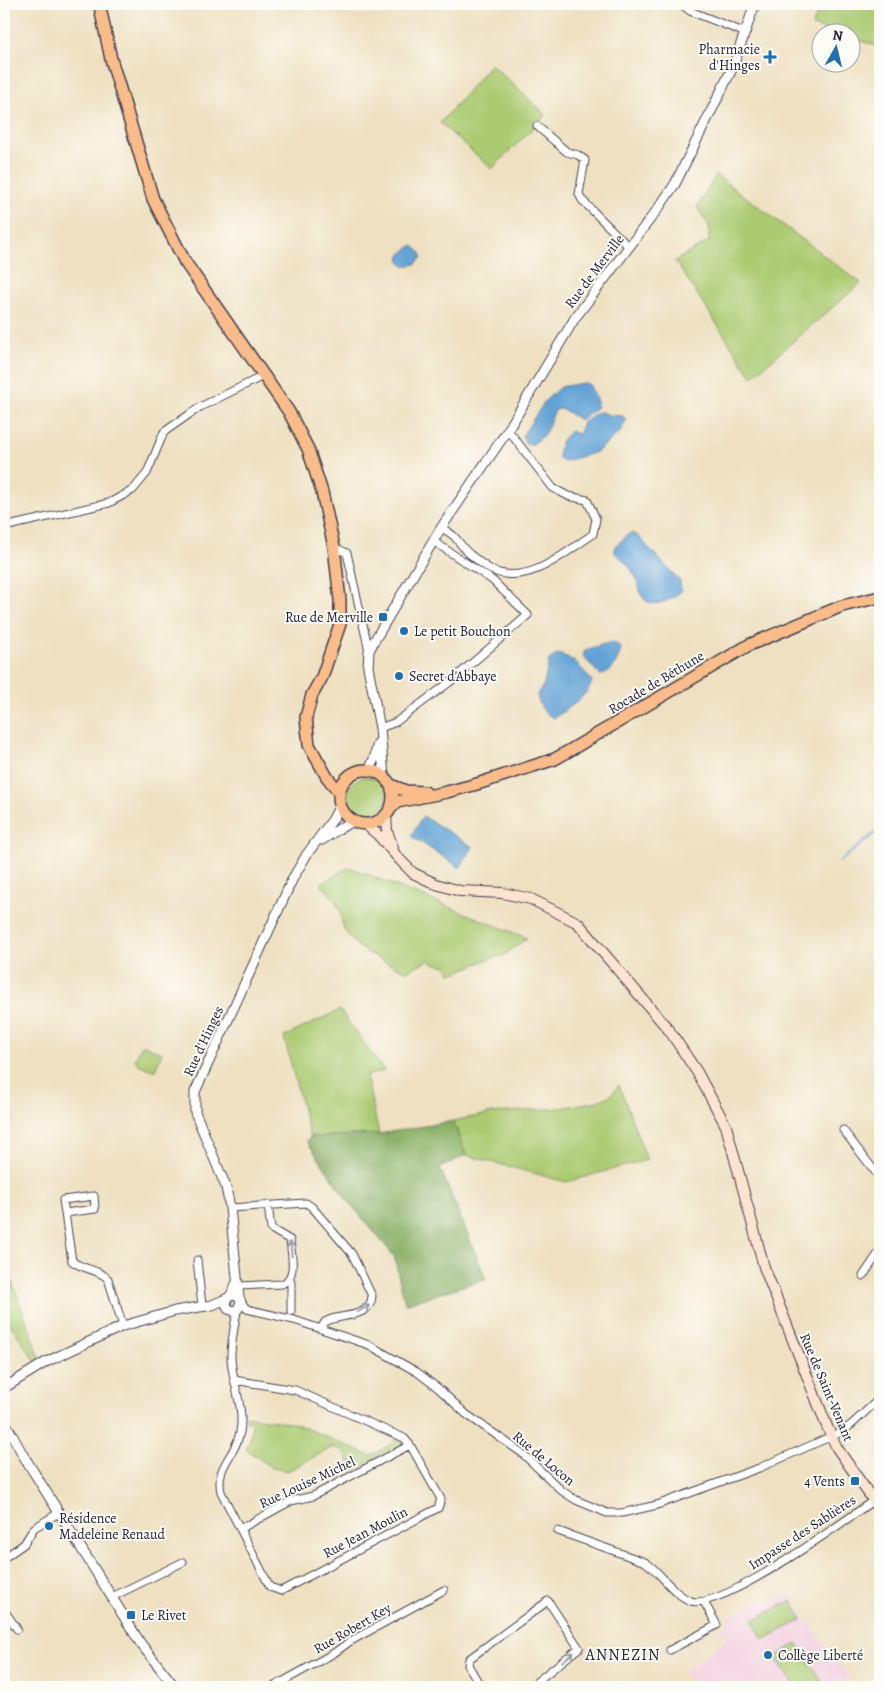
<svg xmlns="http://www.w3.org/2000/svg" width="884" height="1691" viewBox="0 0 884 1691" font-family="Alegreya,serif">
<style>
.built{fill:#f3cfdf}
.green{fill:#abca71;stroke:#667656}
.forest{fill:#88ae63;stroke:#55684f}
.water{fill:#62a2d5;stroke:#426288}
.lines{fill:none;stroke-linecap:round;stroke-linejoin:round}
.stream{stroke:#62a2d5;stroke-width:2}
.minor-casing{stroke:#413e4f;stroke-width:9}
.tertiary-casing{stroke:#413e4f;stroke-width:11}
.secondary-casing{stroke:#413e4f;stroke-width:12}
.primary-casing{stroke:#413e4f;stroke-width:14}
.minor{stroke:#fff;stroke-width:7}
.tertiary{stroke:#fff;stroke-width:9}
.secondary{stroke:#fde4d0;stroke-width:10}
.primary{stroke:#f9bc8a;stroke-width:11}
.oneway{stroke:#9c9ca7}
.poi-dot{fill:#1f6fb2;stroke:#fdfcf7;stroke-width:2}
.labels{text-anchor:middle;stroke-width:4;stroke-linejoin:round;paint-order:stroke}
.poi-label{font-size:14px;fill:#22223b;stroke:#fdfcf7;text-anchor:start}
.street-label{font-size:14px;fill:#22223b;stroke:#fdfcf7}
.quarter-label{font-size:16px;letter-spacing:1px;fill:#22223b;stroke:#fdfcf7}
</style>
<rect width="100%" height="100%" fill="#fdfcf7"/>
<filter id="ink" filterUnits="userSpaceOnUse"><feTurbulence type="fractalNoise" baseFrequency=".02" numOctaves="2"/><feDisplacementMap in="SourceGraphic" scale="10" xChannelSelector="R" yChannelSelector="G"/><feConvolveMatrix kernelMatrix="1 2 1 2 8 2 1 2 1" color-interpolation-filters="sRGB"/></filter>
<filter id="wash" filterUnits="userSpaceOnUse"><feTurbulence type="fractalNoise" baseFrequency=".0096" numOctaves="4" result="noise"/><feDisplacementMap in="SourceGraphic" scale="20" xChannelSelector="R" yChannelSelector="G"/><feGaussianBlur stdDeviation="1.12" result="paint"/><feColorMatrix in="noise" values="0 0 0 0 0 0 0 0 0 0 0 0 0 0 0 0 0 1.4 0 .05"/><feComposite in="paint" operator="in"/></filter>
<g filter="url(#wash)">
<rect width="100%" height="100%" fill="#eee0c0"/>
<!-- built -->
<path class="built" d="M788,1594L849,1679L840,1687H694L683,1672L727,1638L719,1628L727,1624V1618L763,1598L767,1605Z"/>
<!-- green -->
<path class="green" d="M821,4H880V47L852,38V32H833L812,26Z
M491,64L546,115L492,169L440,123Z
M716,175L861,283L752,377L675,261L709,241V226L697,207Z
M347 797a20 20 0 1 1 40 0a20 20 0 1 1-40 0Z
M349,867L527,938L503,956L486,960L452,974L446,966L431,963V959L406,971C384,961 354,951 343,927C341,922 342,917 340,912C336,900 330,893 320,884Z
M340,1010L384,1071L366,1076L379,1134L310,1137L284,1037Z
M142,1044L162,1053L155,1071L138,1064L135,1059Z
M619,1085L647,1160L566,1182L466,1155L453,1121L493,1113L561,1108L598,1101L611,1095Z
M4,1260L40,1358L36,1362L8,1321L4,1322Z
M246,1416L296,1424L371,1456L394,1442L397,1438L401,1440L402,1446L393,1451L389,1450L367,1462L366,1465L354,1471L352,1467L356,1466L354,1462L350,1464L343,1450L333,1447L288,1471L272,1468L246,1449L250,1439L252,1422H247Z
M792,1600L802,1620L763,1640L753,1620Z
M797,1643L824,1685L820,1687H796L775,1657Z"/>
<!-- forest -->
<path class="forest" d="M453,1121L466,1155L440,1168L486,1279L405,1304L394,1256L343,1195L307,1141L310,1137L379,1134Z"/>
<!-- water -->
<path class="water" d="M411,246H414L421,253L422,257L416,264L405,266L401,263L399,256Z
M583,383L589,384L597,401V407L580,420L564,410L557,409C551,415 551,423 546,431C542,438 537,441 531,445L526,444L522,436L545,401L560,387Z
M602,412L609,415L623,416L626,420L621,431L597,452L566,461L559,459C558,446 560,440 571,431L577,434L579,433L583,422L596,413Z
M630,533L637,535L680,581L681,591C674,600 652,610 643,598C640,593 639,586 637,580C632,569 624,560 615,553V546Z
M611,642L618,645L621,649C618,660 614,673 600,675L583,656L585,650Z
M557,654C573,656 583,670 592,681C590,695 566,710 554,718C545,715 538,704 537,695L544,684L549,660Z
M423,816L473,847L460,868L411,836Z"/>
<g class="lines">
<!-- stream -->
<path class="stream" d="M839,862L880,829"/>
</g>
</g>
<g filter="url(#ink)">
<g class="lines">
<defs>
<path id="minor" d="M681,4L690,11L746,33
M537,126L567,152L578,155L585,160L579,194L582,200L629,247
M4,527L109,503L133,490L147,473L164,432L200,407L265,375
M441,528C460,536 458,546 472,556C478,561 485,566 491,570C527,587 565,553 593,534L596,519L587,500L568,496L553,488L508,430
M334,547L347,553L369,651
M380,728L396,722L450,682L528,615L492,580L433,541
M843,1130L880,1178
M230,1208L306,1203L312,1207L352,1254L372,1296C371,1320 338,1313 325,1322C324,1323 322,1327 321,1329
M65,1213L95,1209L94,1196L63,1200L72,1261C83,1270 99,1269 108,1279L123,1326
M197,1260L202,1306
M863,1276L880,1251
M290,1279L291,1284V1311
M239,1286L282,1284C298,1277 291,1254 290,1240L271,1229L268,1205
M241,1302L247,1309L294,1320L369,1345L417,1372L438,1388L466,1414L522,1453L562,1491L576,1500L607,1513H622L657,1505L759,1468L839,1433L851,1425L880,1398
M234,1380L295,1390L404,1438L410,1445L441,1499L438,1508L281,1591L270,1587L221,1492C215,1465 236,1456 240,1432C245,1406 231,1381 231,1356C231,1341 235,1324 237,1310
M240,1529L291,1501L313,1496L410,1445
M558,1531L645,1562C661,1572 672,1594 691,1601C721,1611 846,1520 874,1500
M4,1558L24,1544L34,1528L60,1512
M112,1597L183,1562
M4,1610L17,1629
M670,1650L717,1625L704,1602
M273,1687L334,1653L349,1642L444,1590
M481,1687L468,1665L469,1659L548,1601L579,1648L530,1687"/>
<path id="tertiary" d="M369,770L374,759L378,743
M384,777L380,728L368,667L369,651L373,643L441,528L508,430L575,318L660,206L675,184L732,69L755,4
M322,840L342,827L354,821
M233,1295L239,1297L241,1302L238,1309L234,1311L228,1309L225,1301L231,1295L237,1282
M239,1297L230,1208L226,1187L195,1112V1092L293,878L307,854L333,819L340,805
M4,1388L46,1362L123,1326L175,1311L212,1305L226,1299
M4,1420L23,1455L141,1644L175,1687"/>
<path id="secondary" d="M386,815L387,831L393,848
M365,824L378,835L401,861L413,873L436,884L460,891L503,893L531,899L578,923L669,1030L697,1072L726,1126L764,1267L828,1429L837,1448L880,1510"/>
<path id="primary" d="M100,4L101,12L111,59L153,199L185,262L289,412L308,449L322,492L334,547L340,600V624L322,677L312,695L306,717L309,745L327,777L339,792
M339 797a27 27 0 1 1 54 0a27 27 0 1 1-54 0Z
M391,785L406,791L425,792
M392,807L397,802L447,792L477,784L555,759L749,645L842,606L880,597"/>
</defs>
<!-- minor casing -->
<use href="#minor" class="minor-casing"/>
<!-- tertiary casing -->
<use href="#tertiary" class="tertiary-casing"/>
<!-- secondary casing -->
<use href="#secondary" class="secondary-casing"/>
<!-- primary casing -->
<use href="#primary" class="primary-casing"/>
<!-- minor -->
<use href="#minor" class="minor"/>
<!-- tertiary -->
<use href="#tertiary" class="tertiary"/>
<!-- secondary -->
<use href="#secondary" class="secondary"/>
<!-- primary -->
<use href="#primary" class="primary"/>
</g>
<!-- one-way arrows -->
<defs><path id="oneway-shaft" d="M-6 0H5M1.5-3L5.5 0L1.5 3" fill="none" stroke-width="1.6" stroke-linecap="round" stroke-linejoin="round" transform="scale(1.25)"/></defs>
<g class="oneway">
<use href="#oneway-shaft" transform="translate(291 1249) rotate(-95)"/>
<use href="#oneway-shaft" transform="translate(363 1309) rotate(-30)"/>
<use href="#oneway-shaft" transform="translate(568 1657) rotate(-39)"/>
</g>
</g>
<!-- markers -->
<g class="poi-dot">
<path d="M767.5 49.5h5v5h5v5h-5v5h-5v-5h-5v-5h5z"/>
<rect x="378" y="612" width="10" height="10" rx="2.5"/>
<circle cx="404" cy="631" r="5"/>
<circle cx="399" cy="676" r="5"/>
<rect x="850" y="1476" width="10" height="10" rx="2.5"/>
<circle cx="49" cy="1526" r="5"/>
<rect x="126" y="1610" width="10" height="10" rx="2.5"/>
<circle cx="768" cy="1655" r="5"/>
</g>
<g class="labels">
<!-- poi labels -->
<g class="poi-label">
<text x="760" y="54" text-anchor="end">Pharmacie<tspan x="760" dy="16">d'Hinges</tspan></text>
<text x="373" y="622" text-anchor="end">Rue de Merville</text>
<text x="414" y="636">Le petit Bouchon</text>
<text x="409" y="681">Secret d'Abbaye</text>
<text x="845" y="1486" text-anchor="end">4 Vents</text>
<text x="59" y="1523">Résidence<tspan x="59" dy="16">Madeleine Renaud</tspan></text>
<text x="141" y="1620">Le Rivet</text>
<text x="778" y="1660">Collège Liberté</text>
</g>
<!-- street labels -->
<g class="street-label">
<text transform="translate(594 271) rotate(-53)" y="5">Rue de Merville</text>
<text transform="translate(656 682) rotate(-31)" y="5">Rocade de Béthune</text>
<text transform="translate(203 1041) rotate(-65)" y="5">Rue d'Hinges</text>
<text transform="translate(827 1387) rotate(67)" y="5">Rue de Saint-Venant</text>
<text transform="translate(544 1458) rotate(40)" y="5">Rue de Locon</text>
<text transform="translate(307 1482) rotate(-25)" y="5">Rue Louise Michel</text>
<text transform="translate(365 1532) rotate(-28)" y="5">Rue Jean Moulin</text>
<text transform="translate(802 1532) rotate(-33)" y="5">Impasse des Sablières</text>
<text transform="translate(352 1628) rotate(-30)" y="5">Rue Robert Key</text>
</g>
<!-- quarter labels -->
<g class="quarter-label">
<text x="623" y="1660">ANNEZIN</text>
</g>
</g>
<!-- margin -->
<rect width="884" height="1691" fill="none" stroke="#fdfcf7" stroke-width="20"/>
<!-- north arrow -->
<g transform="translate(836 48) rotate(8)"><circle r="24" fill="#fdfcf7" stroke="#a5a5ac"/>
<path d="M0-4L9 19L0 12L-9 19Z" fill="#1f6fb2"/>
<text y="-8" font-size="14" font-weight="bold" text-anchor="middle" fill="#22223b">N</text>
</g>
</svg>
